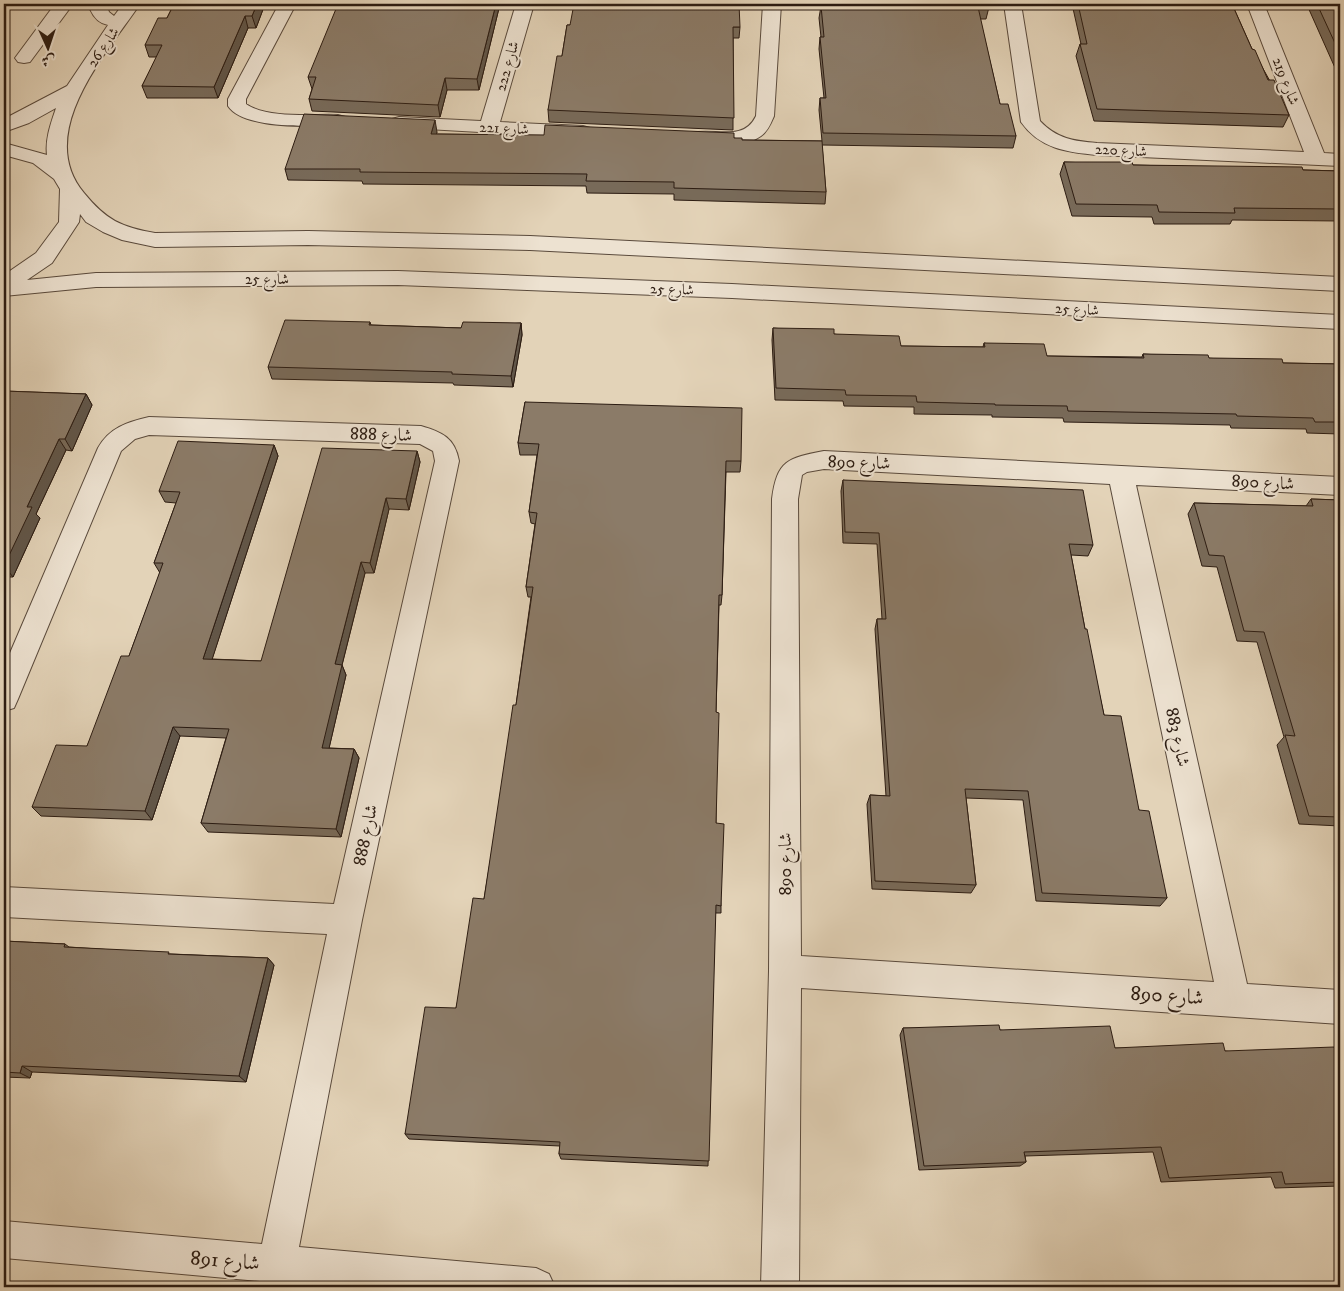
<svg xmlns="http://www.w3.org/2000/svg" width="1344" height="1291" viewBox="0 0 1344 1291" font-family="'IM FELL DW Pica',Amiri,serif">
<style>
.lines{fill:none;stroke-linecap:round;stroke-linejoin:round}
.minor-casing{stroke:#5a4a3c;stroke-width:2}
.minor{fill:#ede2d1;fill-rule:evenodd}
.wall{fill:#786a59;stroke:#2c1c12}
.shaded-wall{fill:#615649;stroke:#2c1c12}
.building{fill:#8b7b68;stroke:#2c1c12}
.labels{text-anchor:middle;stroke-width:4;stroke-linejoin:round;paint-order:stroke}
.far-street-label{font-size:15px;fill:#2c1c12;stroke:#ede2d1}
.street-label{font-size:18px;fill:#2c1c12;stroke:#ede2d1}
.near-street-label{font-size:21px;fill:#2c1c12;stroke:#ede2d1}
</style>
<rect width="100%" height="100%" fill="#e3d3b8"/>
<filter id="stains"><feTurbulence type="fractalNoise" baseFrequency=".004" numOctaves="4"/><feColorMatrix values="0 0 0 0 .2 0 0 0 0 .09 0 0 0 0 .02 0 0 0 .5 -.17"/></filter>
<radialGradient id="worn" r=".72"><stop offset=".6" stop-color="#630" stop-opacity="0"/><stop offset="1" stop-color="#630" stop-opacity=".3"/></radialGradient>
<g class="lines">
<defs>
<path id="minor" d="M55,4H73L30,62L24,63L18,62L15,58Z
M94,4H110L108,9L109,12L114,16L123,4H140C106,54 34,133 84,193C106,220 121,227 155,233L308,231L530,236L1340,277V291L530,250L308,245L155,247L122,240L103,232L86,222L80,214L79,222L52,263L27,280L96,273L398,271L732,284L1340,315V329L732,298L398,285L96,287L4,296V275L36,253L59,222L60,189L54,179L33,163L4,155V143L47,155C45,139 51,123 56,108L29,123L4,132V119L67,86L108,25C99,23 94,18 90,9Z
M279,4H296L246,99V104C268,119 312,114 338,115L345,117L348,121L345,125L338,127C311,125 244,130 228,106V99Z
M516,4H534L500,122L583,126L590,128L593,132L590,136L583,138L392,127L389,123L392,119L399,117L481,121Z
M763,4H781L774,116C771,123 768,131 761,136C744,149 711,146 691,141L688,137L691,133C714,127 743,143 756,116Z
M1004,4H1021L1040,121C1057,139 1074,141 1097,143L1304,152L1247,4H1264L1324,153L1340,154V166L1097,155C1067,152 1040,149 1021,122Z
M149,417L421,426C442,432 455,438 459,461L362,920L299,1247L536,1268L549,1274L555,1287H327L4,1258V1221L262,1244L327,934L4,917V887L334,904L435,461L433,451L420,444L149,435L135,439L121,451L18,699L14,708L4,711V667L98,448C109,428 127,422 149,417Z
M824,451L1340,477V495L1136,485L1247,984L1340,990V1024L801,988L799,1287H761L769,971L772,499C777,460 788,458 824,451ZM824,469L1110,484L1214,982L801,956L798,499L802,475L807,472Z"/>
</defs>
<!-- minor casing -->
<use href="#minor" class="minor-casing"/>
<!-- minor -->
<use href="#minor" class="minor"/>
</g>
<!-- wall -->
<path class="wall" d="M174,4H265L256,28H248L218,98H147L142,86L157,57H149L145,45L167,18Z
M500,4L479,90H447L440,117L312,111L309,99L312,89L308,77Z
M827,4H988L989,7L986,19H980L1000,104L1016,136L1013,148L822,145L826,192L825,204L674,200V194L587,193L586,186L363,184L362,181L288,180L285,169L437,132L436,134L734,138L742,140L822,141L819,110L820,98H824L819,49L820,37H821L819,18L821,6H827Z
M1072,4H1232L1252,49L1289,115L1283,127L1094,121L1076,56L1080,44H1081Z
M1307,4H1340V79L1307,5Z
M567,25L740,27L739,38H733V130L549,122L548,110L562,56Z
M1064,162L1133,165L1340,171V221L1232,220L1230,224H1154L1152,217L1072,216L1060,174Z
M370,322L371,325L461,328L521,323L522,335L513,387L454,385L453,383L272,379L268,367Z
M773,328L834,334L901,346L983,347L984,343L1047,356L1142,357L1143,354L1283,363L1340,364V434L1307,433L1306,429L1231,428L1230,425L1064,422L1063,418L992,417V415L914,414V407L844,406L843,401L775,400L772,340Z
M4,391L86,394L92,405L72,451L66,450L36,514L40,518L13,577H4Z
M525,402L741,461L740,472H726L722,595L721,605H719L716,712V823L721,906V913H715L708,1166L561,1159L559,1154L560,1146L409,1139L405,1134L456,1008L484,899L516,705L531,597H528L526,587L535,524L531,523L529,512L537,455H520L518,443Z
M274,445L278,456L212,659L261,661L417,451L420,462L409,510L389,509L374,573H365L342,665L346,675L329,748L354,749L359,758L341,837L208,832L201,823L226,738L180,736L152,820L41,816L32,807L87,746L129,656L160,573L154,563L176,503L165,502L159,491Z
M843,480L1093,545L1088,556L1071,555L1085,629L1104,715L1139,810L1167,898L1160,906L1036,901L1023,800L966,798L976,885L971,893L872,889L867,804L870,795L886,796L875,629L877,619H882L877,544L843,543L841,491Z
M1311,499L1340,500V648H1339L1340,652V826L1299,824L1277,745L1284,737L1257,642L1237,641L1217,567L1202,566L1188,514L1194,503L1306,506Z
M4,941L65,944L69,947L171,954L268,958L274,965L246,1082L32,1072L30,1078L4,1077Z
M903,1028L1000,1030L1115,1048L1225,1051L1340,1065V1186L1275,1188L1271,1177L1161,1182L1153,1152L1025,1156L1026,1162L1020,1166L919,1170L900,1035Z"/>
<!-- shaded-wall -->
<path class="shaded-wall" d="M4,4H11L4,13Z
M257,4H265L256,28L252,16Z
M496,4H500L479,90L477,79Z
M245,16L248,28L218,98L214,87Z
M445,78L447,90L440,117L438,105Z
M435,120L437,132L434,146L431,134Z
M521,323L522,335L513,387L511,376Z
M86,394L92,405L72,451L65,439Z
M59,439L66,450L36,514L40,518L13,577L4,566L27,507Z
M274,445L278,456L209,669L203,659Z
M417,451L420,462L409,510L406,499Z
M386,498L389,509L374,573L370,563Z
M361,562L365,573L342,665L346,675L327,757L322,748L335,664Z
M173,727L180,736L152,820L145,811Z
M354,749L359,758L341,837L336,829Z
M268,958L274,965L246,1082L239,1076Z
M22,1066L32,1072L30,1078L20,1073Z"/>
<!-- building -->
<path class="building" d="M174,4H257L252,16H245L214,87L142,86L162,45H145L158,18H167Z
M338,4H496L477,79L445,78L438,105L309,99L316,77H308Z
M574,4H739L740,27H733L734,118L548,110L557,56H562L567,25H570Z
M830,4H988L989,7H978L1000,104H1008L1016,136L823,133L820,98H826L820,37H824L821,6H830Z
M1078,4H1232L1252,49L1255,50L1268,80H1274L1289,115L1097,109L1080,44H1087Z
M1317,4H1340V54Z
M304,114L435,120L431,134L544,135L545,125L734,133V138H742V140L822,141L826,192L674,188V182L586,181L587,174L360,172V169H285Z
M1064,162H1132L1133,165L1302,167L1303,170L1340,171V209L1234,208L1235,213L1159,212L1157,205L1076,204Z
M285,320L370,322L369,325L461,328L463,322L521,323L511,376L452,374V372L268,367Z
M773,328L834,329V334L899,336L901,346L985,347L984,343L1044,344L1047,356L1144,358L1143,354L1208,355L1209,358L1282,359L1283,363L1340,364V422H1315L1313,418L1237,416L1236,414L1068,411L1067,406L995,405V404L917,402L916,396L846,395L845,390L776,388Z
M4,391L86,394L65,439H59L27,507H32L4,566Z
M525,402L742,408L741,461H726L722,595H719L716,712L719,713L716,823L724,824L721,906L716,905L709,1161L559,1154L560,1142L405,1134L425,1007L456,1008L473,898L484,899L513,705H516L533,587H526L537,513L529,512L539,444L518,443Z
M178,441L274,445L203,659L261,661L322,448L417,451L406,499L386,498L370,563L361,562L335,664L342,665L322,748L354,749L336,829L201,823L229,729L173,727L145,811L32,807L56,745L87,746L121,656H129L163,563H154L180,492L159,491Z
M843,480L1083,490L1093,545L1069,544L1085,629H1087L1104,715L1121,716L1139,810L1149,811L1167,898L1042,893L1028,791L965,789L976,885L875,881L870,795L890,796L877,619H886L879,533L845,532Z
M1311,499L1340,500V638H1336L1340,652V817L1309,816L1285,735L1295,736L1264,632L1244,631L1224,556L1209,555L1194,503L1313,506Z
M4,941L65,944L64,947L169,952L168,954L268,958L239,1076L22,1066L20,1073L4,1072Z
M999,1025L1000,1030L1110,1026L1115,1048L1223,1043L1225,1051L1334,1047L1340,1065V1182L1285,1184L1282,1172L1169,1178L1161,1147L1024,1152L1026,1162L924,1166L903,1028Z"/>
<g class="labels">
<!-- far-street labels -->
<g class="far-street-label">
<text transform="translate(103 47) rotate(-56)" y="5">شارع 26</text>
<text transform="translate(507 66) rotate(-74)" y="5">شارع 222</text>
<text transform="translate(1286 81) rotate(69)" y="5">شارع 219</text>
<text transform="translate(504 128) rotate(3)" y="5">شارع 221</text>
<text transform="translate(1121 150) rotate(3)" y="5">شارع 220</text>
<text x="267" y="284">شارع 25</text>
<text transform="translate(672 289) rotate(2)" y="5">شارع 25</text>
<text transform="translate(1077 309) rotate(3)" y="5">شارع 25</text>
</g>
<!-- street labels -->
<g class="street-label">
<text transform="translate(381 434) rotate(2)" y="6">شارع 888</text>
<text transform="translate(859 462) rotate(2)" y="6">شارع 890</text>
<text transform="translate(1263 482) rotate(3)" y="6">شارع 890</text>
<text transform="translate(1178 737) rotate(78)" y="6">شارع 883</text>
<text transform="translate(365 835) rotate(-78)" y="6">شارع 888</text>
<text transform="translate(785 864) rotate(-90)" y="6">شارع 890</text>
</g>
<!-- near-street labels -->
<g class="near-street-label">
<text transform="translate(1167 995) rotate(4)" y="7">شارع 890</text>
<text transform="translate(225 1260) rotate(5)" y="7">شارع 891</text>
</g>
</g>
<!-- margin -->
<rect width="1344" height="1291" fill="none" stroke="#e3d3b8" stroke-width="20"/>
<rect x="5" y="5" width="1334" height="1281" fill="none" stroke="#2c1c12" stroke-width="2.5"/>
<rect x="10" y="10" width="1324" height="1271" fill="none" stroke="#2c1c12"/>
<!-- north arrow -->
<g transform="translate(48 48) rotate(177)" stroke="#ede2d1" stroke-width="4" paint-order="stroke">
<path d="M0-4L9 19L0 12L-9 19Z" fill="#2c1c12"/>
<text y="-8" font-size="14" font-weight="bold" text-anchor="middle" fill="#2c1c12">ش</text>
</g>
<rect width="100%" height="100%" filter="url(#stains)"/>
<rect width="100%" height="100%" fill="url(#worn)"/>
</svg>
